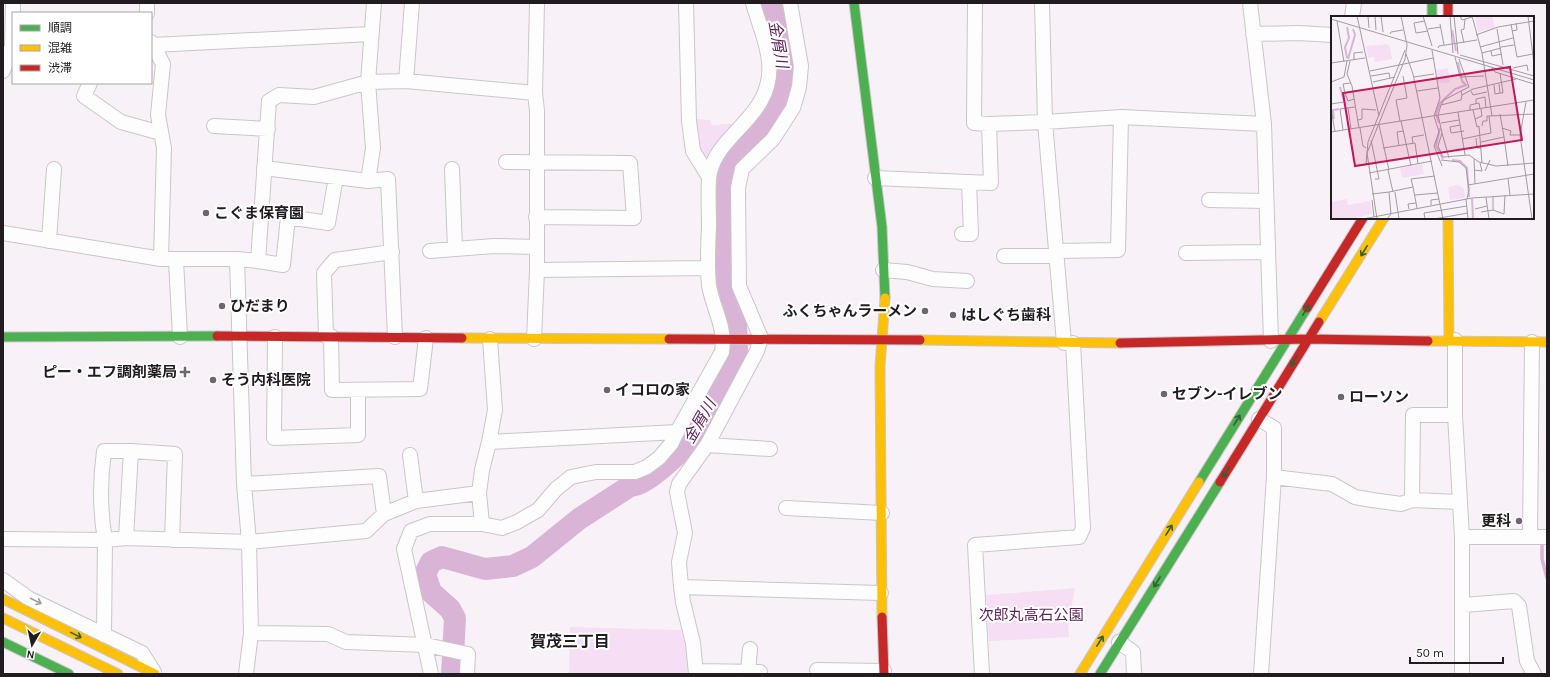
<svg xmlns="http://www.w3.org/2000/svg" width="1550" height="677" viewBox="0 0 1550 677" font-family="Karla,'Noto Sans JP',sans-serif">
<style>
.green{fill:#f6def4}
.lines{fill:none;stroke-linecap:round;stroke-linejoin:round}
.stream{stroke:#dab4d6;stroke-width:3.5}
.river{stroke:#dab4d6;stroke-width:22}
.street-casing{stroke:#cbc5ca;stroke-width:16}
.fast-casing{stroke:#cbc5ca;stroke-width:11}
.slow-casing{stroke:#cbc5ca;stroke-width:11}
.jam-casing{stroke:#cbc5ca;stroke-width:11}
.street{stroke:#fefdfe;stroke-width:14}
.fast{stroke:#4caf50;stroke-width:9}
.slow{stroke:#ffc107;stroke-width:9}
.jam{stroke:#c62828;stroke-width:9}
.oneway{stroke:#345e36}
.oneway2{stroke:#9b989a}
.poi-dot{fill:#6c676c;stroke:#fff;stroke-width:1.5}
.labels{text-anchor:middle;stroke-width:4;stroke-linejoin:round;paint-order:stroke}
.poi-label{font-size:15px;font-weight:bold;fill:#211c20;stroke:#fff;text-anchor:start}
.park-label{font-size:15px;fill:#5f225b;stroke:#fff}
.water-label{font-size:16px;font-style:italic;fill:#5c1f58;stroke:#fff}
.neighbourhood-label{font-size:16px;font-weight:bold;fill:#211c20;stroke:#fff}
.inset-river{fill:none;stroke:#dab4d6;stroke-width:2}
.inset-road{fill:none;stroke:#a29ca2;stroke-width:1}
.view{fill:#c2185b;fill-opacity:0.15;stroke:#c2185b;stroke-width:2}
.inset-edge{fill:none;stroke:#211c20;stroke-width:2}
</style>
<rect width="100%" height="100%" fill="#f8f2f8"/>
<!-- green -->
<path class="green" d="M696,119L710,120L712,125L740,123L708,163L699,154Z
M1075,588L1068,627L1069,637L989,641L986,595Z
M570,627L681,630L687,652L688,674H569Z"/>
<g class="lines">
<!-- stream -->
<path class="stream" d="M1542,541V559L1547,578"/>
<!-- river -->
<path class="river" d="M452,674L455,618L450,609L431,592L425,574L431,562L442,557L485,569L513,566L532,557L579,519L630,486C645,486 670,461 682,450L722,386L737,351L736,321L725,278V190L732,161L764,128L781,92L785,66L780,50L771,3"/>
<defs>
<path id="street" d="M374,3L368,82L373,148L368,181L388,179L395,337
M686,3L689,121L693,151L709,177
M975,3L974,123L989,124L1045,122L1121,117L1264,124
M1042,3L1045,122L1064,343
M1250,3L1264,124L1271,341
M147,13V3
M1352,17L1354,3
M1253,34L1299,33L1332,35
M151,42L153,45L371,34
M153,45L163,64L158,115L164,148L161,259
M3,71L12,46L13,3
M406,81L412,3
M90,83L84,96L121,122L161,133
M214,126L268,129
M506,162L630,163L634,218L536,217
M264,168L368,181
M452,169L455,249
M875,178L991,183L989,124
M1209,200L1266,201
M3,233L161,259H237L258,261L269,101L279,95L314,97L368,82L406,81L535,93
M962,234H971L969,182
M49,241L54,169
M430,251L494,246L537,247
M1057,251L1118,250L1121,117
M1186,253L1268,252
M1004,256H1057
M237,259L244,484L249,542L251,633L246,674
M176,260L180,337
M258,261L283,265L288,217L328,223L336,177
M537,270L708,268
M883,270L907,272L933,279L967,281
M326,336L324,273L335,260L392,252
M331,336L332,390L420,389L426,338
M275,337L274,438L358,435V390
M534,339L537,270V111L535,93L537,3
M1455,340V415L1462,537V674
M1259,419L1274,428V477L1261,674
M489,442L495,410L490,339
M707,445L770,449
M410,455L416,501
M1274,477L1332,484L1355,497L1372,500L1401,504L1412,500L1413,415H1455
M244,484L379,476L384,514
M1412,500L1459,502
M786,508L882,513
M482,524L502,528L517,522L538,510L556,489L571,477L596,472H635L647,467L659,458L671,444L677,432
M1462,537H1547
M1530,537L1532,342
M126,538L131,451L175,454L172,540
M3,539L105,540L126,538L249,542L366,531L384,514L416,501L479,493L482,470L489,442L677,432L722,352C726,326 713,310 709,285C707,266 708,246 709,227C709,211 708,195 709,179C713,133 775,119 769,61C767,41 758,22 753,3
M3,580L28,598L142,653L154,672
M681,587L881,593
M1463,605L1514,601L1519,606L1527,661L1534,674
M251,633L328,634L346,642L426,645L468,654L467,674
M104,635L105,540C100,511 100,480 104,451H131
M1119,642L1133,652L1134,674
M817,670L884,671
M696,671L760,672
M748,672L750,649
M431,674L404,549L411,531L430,524H482L479,493
M696,674L693,643L683,602L681,587L679,562L685,533L677,492L679,484L707,445L757,351L761,338L739,286L738,188L742,169L773,139L793,108L799,87L801,66L790,3
M982,674L975,545L1079,537L1083,528L1073,343"/>
<path id="fast" d="M854,3L882,227L885,298
M1432,3V17
M3,337L217,336
M1199,482L1307,308
M3,642L69,674
M1100,674L1220,482"/>
<path id="slow" d="M1448,218L1449,340
M1319,322L1384,218
M462,338L669,339
M920,340L1120,343
M1428,341L1547,342
M3,599L155,674
M882,617L880,367L885,298
M3,618L118,674
M1080,674L1199,482"/>
<path id="jam" d="M1448,3V17
M1307,308L1363,218
M217,336L462,338
M669,339L920,340
M1120,343L1308,339L1428,341
M1220,482L1319,322
M882,617L884,674"/>
</defs>
<!-- street casing -->
<use href="#street" class="street-casing"/>
<!-- fast casing -->
<use href="#fast" class="fast-casing"/>
<!-- slow casing -->
<use href="#slow" class="slow-casing"/>
<!-- jam casing -->
<use href="#jam" class="jam-casing"/>
<!-- street -->
<use href="#street" class="street"/>
<!-- fast -->
<use href="#fast" class="fast"/>
<!-- slow -->
<use href="#slow" class="slow"/>
<!-- jam -->
<use href="#jam" class="jam"/>
</g>
<!-- one-way arrows -->
<defs><path id="oneway-shaft" d="M-6 0H5M1.5-3L5.5 0L1.5 3" fill="none" stroke-width="1.6" stroke-linecap="round" stroke-linejoin="round"/></defs>
<g class="oneway">
<use href="#oneway-shaft" transform="translate(1364 251) rotate(122)"/>
<use href="#oneway-shaft" transform="translate(1306 310) rotate(-58)"/>
<use href="#oneway-shaft" transform="translate(1294 361) rotate(122)"/>
<use href="#oneway-shaft" transform="translate(1237 420) rotate(-58)"/>
<use href="#oneway-shaft" transform="translate(1226 472) rotate(122)"/>
<use href="#oneway-shaft" transform="translate(1169 530) rotate(-58)"/>
<use href="#oneway-shaft" transform="translate(1157 582) rotate(122)"/>
<use href="#oneway-shaft" transform="translate(76 635) rotate(26)"/>
<use href="#oneway-shaft" transform="translate(1100 641) rotate(-58)"/>
</g>
<use class="oneway2" href="#oneway-shaft" transform="translate(36 601) rotate(26)"/>
<!-- markers -->
<g class="poi-dot">
<circle cx="206" cy="213" r="4"/>
<circle cx="222" cy="306" r="4"/>
<circle cx="925" cy="311" r="4"/>
<circle cx="953" cy="315" r="4"/>
<path d="M183 366h4v4h4v4h-4v4h-4v-4h-4v-4h4z"/>
<circle cx="213" cy="380" r="4"/>
<circle cx="607" cy="390" r="4"/>
<circle cx="1164" cy="394" r="4"/>
<circle cx="1341" cy="397" r="4"/>
<circle cx="1519" cy="521" r="4"/>
</g>
<g class="labels">
<!-- poi labels -->
<g class="poi-label">
<text x="214" y="218">こぐま保育園</text>
<text x="230" y="311">ひだまり</text>
<text x="917" y="316" text-anchor="end">ふくちゃんラーメン</text>
<text x="961" y="320">はしぐち歯科</text>
<text x="177" y="377" text-anchor="end">ピー・エフ調剤薬局</text>
<text x="221" y="385">そう内科医院</text>
<text x="615" y="395">イコロの家</text>
<text x="1172" y="399">セブン-イレブン</text>
<text x="1349" y="402">ローソン</text>
<text x="1511" y="526" text-anchor="end">更科</text>
</g>
<!-- park labels -->
<g class="park-label">
<text x="1031" y="620">次郎丸高石公園</text>
</g>
<!-- water labels -->
<g class="water-label">
<text transform="translate(779 44) rotate(80)" y="6">金屑川</text>
<text transform="translate(699 421) rotate(-60)" y="6">金屑川</text>
</g>
<!-- neighbourhood labels -->
<g class="neighbourhood-label">
<text x="570" y="647">賀茂三丁目</text>
</g>
</g>
<!-- overview -->
<g transform="translate(1331 16)">
<rect width="203" height="203" fill="#f8f2f8"/>
<path d="M144,0H161L164,12L147,16ZM56,28L59,31L61,43L44,46L43,41L37,42L35,30ZM117,52L119,66L107,67L105,54ZM91,148L93,158L71,162L69,152ZM127,169L133,173L134,182L119,184L117,171ZM16,183L17,189L39,185L41,198L20,203H0V186Z" fill="#f6def4"/>
<path class="inset-river" d="M16,11L18,22L14,31L16,42M121,14L125,35M17,43L24,19L22,13M9,71L13,85M3,103L2,94L8,93M108,107L105,98L109,87L124,73L135,69L131,65L127,46M109,112L105,130L112,143M121,144L129,145L136,152L138,181M141,183L142,203"/>
<path class="inset-road" d="M26,0L48,100M37,0L38,12M44,0L45,14M50,0L52,16M92,0L101,30M119,0L122,37M123,0L127,38M129,0L131,4L141,1M141,0L151,37L161,100M197,0L203,48M0,3L203,64M6,5L13,46M94,5L83,7L85,17L97,15M109,8L113,29M180,8L186,41L202,38M97,13L110,11M166,13L172,49M181,15L186,14L185,7M59,18L60,16L72,14M145,19L167,11L203,5M133,27L130,14L133,13L134,3M149,31L182,22M170,31L183,29M107,32L108,30L146,24M101,34L109,82L103,100M160,35L161,40L171,38M151,37L170,32M75,38L82,58L112,203M129,39L203,60M124,41L129,61L153,60M128,43L138,71L130,75L131,79M23,44V37L32,36M19,45L16,58L21,70L28,112M0,47L34,42M161,52L164,56L203,68M182,52L196,49L197,55M39,55L102,42M169,57L172,77H169M40,60L58,57L59,62M83,61L103,58M185,63L142,73L131,79L130,84L110,89L107,99L111,117L107,130L112,141L138,139L148,146L165,150L203,147M0,66L13,61L16,45M42,66L64,61M20,67L12,68L14,77L17,85L23,83M163,69L164,78L169,77L168,68M86,75L107,72M140,75L142,79L156,76M195,86L189,119L201,203M0,88L13,86M145,88V83L154,81L155,92M110,89L113,84L130,75M0,92L4,116M17,92L20,113M142,94L146,111L148,110L151,147M139,95V89L148,87L149,93M127,96L134,139M169,98L173,121M103,100L108,116L103,130L111,150M144,103L151,100L150,93M27,104L31,103V93L45,94M69,105L65,84L76,82L72,60M70,105L80,150M110,107L128,104M48,109L58,154M129,109L119,111L120,117L133,115M151,110L152,105H156V100H158M29,112L32,130L35,132M171,112L180,115L179,119H189M12,114L9,93L24,91M0,116L203,84M111,117L118,142M145,122L146,132H150M131,123L160,117L158,100L203,98M40,124L48,163H44M150,126L173,121L177,150M82,127L81,121L93,119M68,130L66,116L73,115M52,132L84,127L87,148M143,143L144,168M110,144L128,146L135,152L138,174L136,183M35,148L37,126L74,34M57,154L62,176M143,154L151,155L149,147M154,155L159,144M38,157L101,145M177,163L179,179M137,169L203,158M82,171L86,192M64,176L68,203M41,178L58,176M84,179L107,177M155,181L158,203M135,183L137,203M41,184L43,201M100,189V184L108,183M78,193L77,188L85,187M144,193L156,190M162,194V180M150,196L162,194L173,198L174,179M32,203L141,182L203,178M46,203L36,137L74,43L76,29L70,0M56,203L60,198L58,176L82,171L80,163L104,160M94,203L93,197L136,190M103,203L137,197"/>
<path class="view" d="M179,51L191,124L24,150L12,77Z"/>
<rect width="203" height="203" class="inset-edge"/>
</g>
<!-- border -->
<rect width="1550" height="677" fill="none" stroke="#211c20" stroke-width="8"/>
<!-- legend -->
<rect x="12" y="12" width="140" height="72" fill="#ffffff" stroke="#a6a4a6"/>
<rect x="20" y="25" width="20" height="6" fill="#4caf50" stroke="#a6a4a6"/>
<text x="48" y="32" font-size="12" fill="#211c20">順調</text>
<rect x="20" y="45" width="20" height="6" fill="#ffc107" stroke="#a6a4a6"/>
<text x="48" y="52" font-size="12" fill="#211c20">混雑</text>
<rect x="20" y="65" width="20" height="6" fill="#c62828" stroke="#a6a4a6"/>
<text x="48" y="72" font-size="12" fill="#211c20">渋滞</text>
<!-- north arrow -->
<g transform="translate(32 645) rotate(189)" stroke="#ffffff" stroke-width="3" paint-order="stroke">
<path d="M0-3L7 15L0 10L-7 15Z" fill="#211c20"/>
<text y="-6" font-size="11" font-weight="bold" text-anchor="middle" fill="#211c20">N</text>
</g>
<!-- scale -->
<path d="M1410 657v6h93v-6" fill="none" stroke="#211c20" stroke-width="2"/>
<text x="1416" y="657" font-size="12" fill="#211c20" stroke="#ffffff" stroke-width="3" paint-order="stroke">50 m</text>
</svg>
